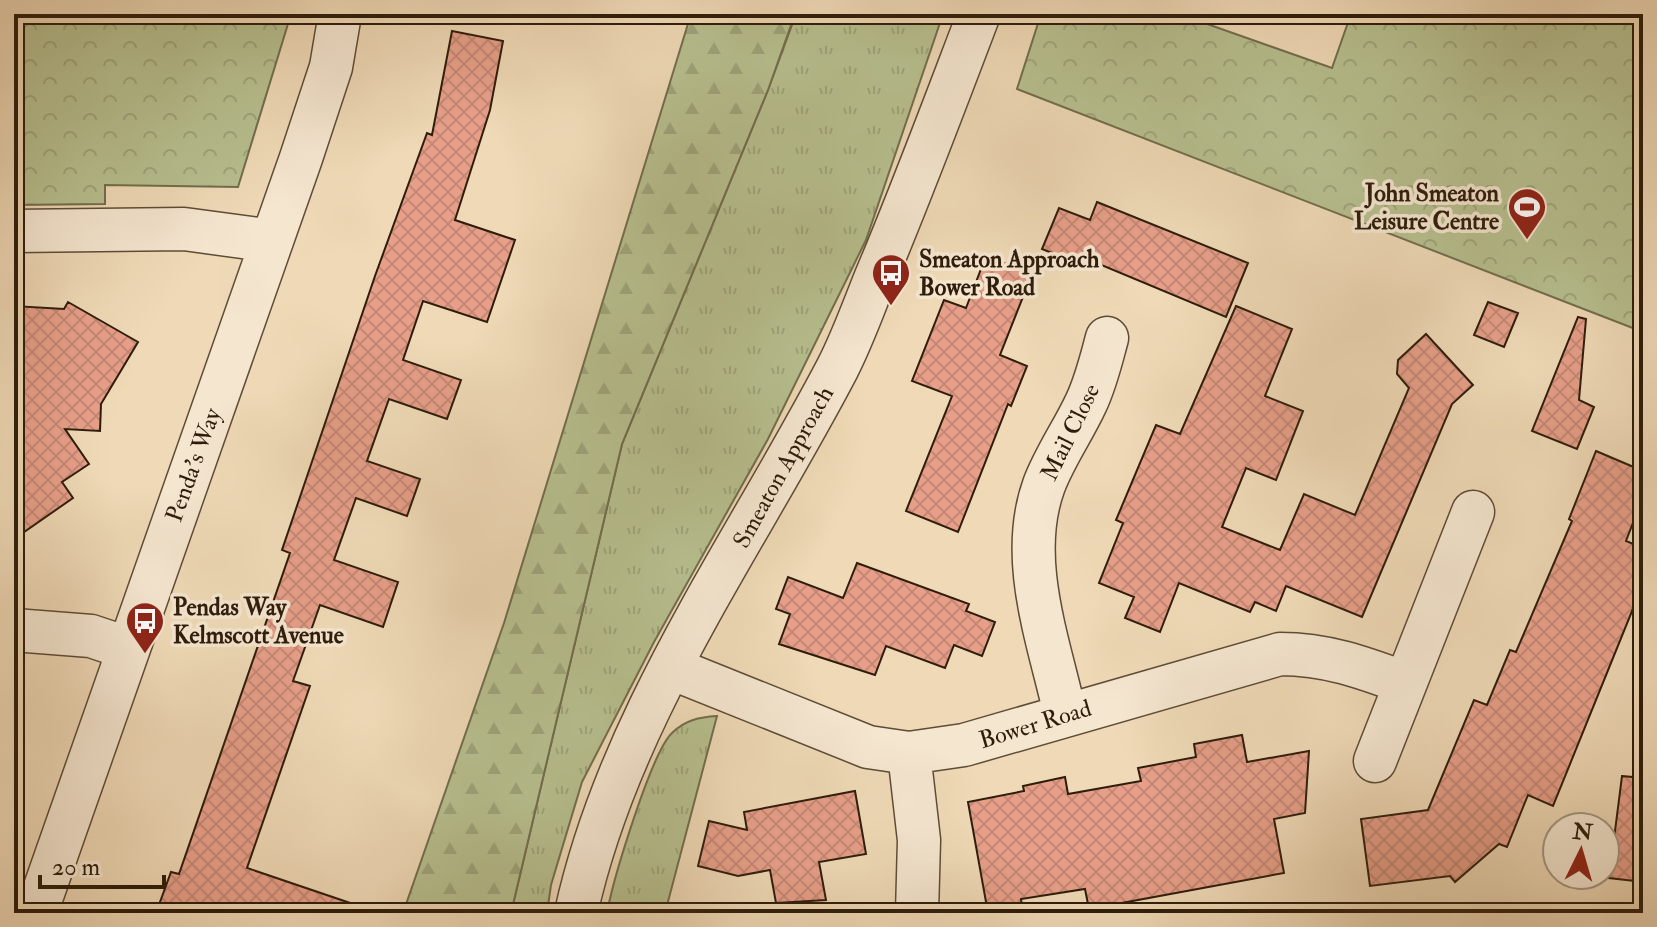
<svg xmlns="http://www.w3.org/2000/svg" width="1657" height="927" viewBox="0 0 1657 927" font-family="'IM FELL Double Pica',serif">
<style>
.grass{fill:url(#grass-tufts);stroke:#726e4d;stroke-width:2}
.forest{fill:url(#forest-firs);stroke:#726e4d;stroke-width:2}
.park{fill:url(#park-crowns);stroke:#726e4d;stroke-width:2}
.building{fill:url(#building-cross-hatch);stroke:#2e1d0b;stroke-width:2}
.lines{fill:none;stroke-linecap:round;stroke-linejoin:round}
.street-casing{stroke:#5e4c36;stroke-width:45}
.street{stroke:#f5e6d0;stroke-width:42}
.labels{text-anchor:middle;stroke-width:7;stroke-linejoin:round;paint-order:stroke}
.poi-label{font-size:24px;font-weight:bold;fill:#2e1d0b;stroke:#f5e6d0;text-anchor:start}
.street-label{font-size:24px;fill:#2e1d0b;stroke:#f5e6d0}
</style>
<defs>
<pattern id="grass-tufts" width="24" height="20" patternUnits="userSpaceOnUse" patternTransform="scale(2)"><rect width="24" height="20" fill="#b7bf8f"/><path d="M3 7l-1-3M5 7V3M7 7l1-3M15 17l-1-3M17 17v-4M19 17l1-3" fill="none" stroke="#9ea47a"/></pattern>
<pattern id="forest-firs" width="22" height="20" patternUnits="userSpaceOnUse" patternTransform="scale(2)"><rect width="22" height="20" fill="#b7bf8f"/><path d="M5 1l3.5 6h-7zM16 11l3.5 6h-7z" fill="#9ea47a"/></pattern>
<pattern id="park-crowns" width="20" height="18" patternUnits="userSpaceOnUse" patternTransform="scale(2)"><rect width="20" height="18" fill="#b7bf8f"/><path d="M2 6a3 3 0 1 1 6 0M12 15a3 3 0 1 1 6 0" fill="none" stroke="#9ea47a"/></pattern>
<pattern id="building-cross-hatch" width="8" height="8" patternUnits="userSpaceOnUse" patternTransform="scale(2)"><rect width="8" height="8" fill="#e79f89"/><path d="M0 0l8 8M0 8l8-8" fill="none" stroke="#c68875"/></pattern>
</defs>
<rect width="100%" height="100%" fill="#efd9b6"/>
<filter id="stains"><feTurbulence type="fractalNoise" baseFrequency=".0025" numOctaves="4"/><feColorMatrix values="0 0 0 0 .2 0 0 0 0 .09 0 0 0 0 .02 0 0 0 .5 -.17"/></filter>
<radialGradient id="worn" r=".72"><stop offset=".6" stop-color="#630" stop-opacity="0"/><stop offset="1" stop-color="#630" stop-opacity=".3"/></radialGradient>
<!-- grass -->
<path class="grass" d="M796,14H943L866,240L768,439L654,642L582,782L551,885L547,913H511L622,444L768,90Z
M717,716L665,913H607C613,880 651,753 672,733C685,720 700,717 717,716Z"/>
<!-- forest -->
<path class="forest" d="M691,14H795L768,90L622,444L511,913H403L504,623Z"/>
<!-- park -->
<path class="park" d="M14,14H291L238,187L105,185V204L14,205Z
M1041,14H1179L1332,68L1351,14H1643V332L1017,89Z"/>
<!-- building -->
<path class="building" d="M452,31L503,41L490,110L455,220L515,240L487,322L423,301L403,360L461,380L447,419L389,399L367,461L420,479L407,516L356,498L334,560L398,582L383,627L320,605L293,681L310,686L247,868L362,907L361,913H156L171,872L179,874L290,553L282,550L375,276L427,133L432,135Z
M1097,202L1248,263L1226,317L1092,261L1089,268L1042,249L1059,208L1090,220Z
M986,256L1032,274L1000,355L1027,366L1011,406L1008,404L958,532L906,511L952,396L912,381L944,300L966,308Z
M68,302L138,342L101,404L100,431L65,429L89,464L62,482L73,498L14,539V306L64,309Z
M1488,302L1518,313L1504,347L1474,335Z
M1236,306L1292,329L1265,396L1303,411L1276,480L1246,468L1222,527L1280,550L1304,494L1355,515L1409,388L1397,374L1398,360L1426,334L1473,385L1452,404L1362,617L1286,586L1276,611L1255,602L1250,612L1179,583L1160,632L1125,618L1134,597L1099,583L1123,523L1116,520L1156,425L1180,434Z
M1578,317L1586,319L1579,400L1594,407L1577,449L1532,431Z
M1596,451L1643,471V497L1626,541L1643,548V584L1553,806L1528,795L1507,847L1499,844L1455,882L1450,876L1370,886L1361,819L1428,810L1474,700L1487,705L1510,650L1516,652L1572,521L1569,519Z
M857,563L969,604L966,611L995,622L982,656L954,645L945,668L886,646L875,675L779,644L790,614L776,609L788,577L843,598Z
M1242,735L1247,762L1309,751L1305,813L1274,819L1284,873L1089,909L1085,889L1021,899L1023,913H988L968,802L1024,791L1023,786L1065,777L1068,794L1141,781L1138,768L1196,757L1194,744Z
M1622,776L1643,778V882L1609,878Z
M855,791L866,854L819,862L826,900L776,903L770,870L738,876L698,866L709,821L747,830L744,812Z"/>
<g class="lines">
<defs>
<path id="street" d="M14,231L184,229L272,241
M14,630L91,636L127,648
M671,668L868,747L909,753L964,745L1280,654C1326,654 1362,667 1405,683
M1065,714C1049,641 1017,559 1044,485C1055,456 1073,431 1086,403C1096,382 1101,360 1107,338
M909,753L919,840L917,913
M1375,761L1473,512
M36,913L301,158L331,67L340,14
M576,913C619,716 745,545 837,369C852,340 863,309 875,279C912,192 945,103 979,14"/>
</defs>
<!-- street casing -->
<use href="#street" class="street-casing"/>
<!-- street -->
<use href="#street" class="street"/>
</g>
<!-- icons -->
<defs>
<symbol id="stadium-pin" viewBox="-11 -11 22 30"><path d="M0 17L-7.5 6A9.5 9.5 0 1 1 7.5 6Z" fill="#8f2418" stroke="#f5e6d0"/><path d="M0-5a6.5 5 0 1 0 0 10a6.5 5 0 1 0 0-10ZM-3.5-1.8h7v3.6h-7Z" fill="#fff"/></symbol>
<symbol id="bus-pin" viewBox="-11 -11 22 30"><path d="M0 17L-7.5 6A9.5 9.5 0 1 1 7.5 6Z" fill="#8f2418" stroke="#f5e6d0"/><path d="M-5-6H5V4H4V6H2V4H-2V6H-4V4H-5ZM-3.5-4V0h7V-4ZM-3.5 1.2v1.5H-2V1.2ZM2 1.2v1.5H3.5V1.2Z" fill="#fff"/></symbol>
</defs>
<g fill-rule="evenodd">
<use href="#stadium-pin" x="1505" y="185" width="44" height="60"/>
<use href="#bus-pin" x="869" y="251" width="44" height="60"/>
<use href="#bus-pin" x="123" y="599" width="44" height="60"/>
</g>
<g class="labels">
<!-- poi labels -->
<g class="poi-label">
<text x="1499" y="201" text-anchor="end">John Smeaton<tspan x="1499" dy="28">Leisure Centre</tspan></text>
<text x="919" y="267">Smeaton Approach<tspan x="919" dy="28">Bower Road</tspan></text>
<text x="173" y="615">Pendas Way<tspan x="173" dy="28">Kelmscott Avenue</tspan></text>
</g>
<!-- street labels -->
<g class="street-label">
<text transform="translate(1070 432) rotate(-64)" y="8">Mail Close</text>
<text transform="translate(193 465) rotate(-70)" y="8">Penda's Way</text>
<text transform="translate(783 467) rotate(-61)" y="8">Smeaton Approach</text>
<text transform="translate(1035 724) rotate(-17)" y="8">Bower Road</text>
</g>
</g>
<!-- margin -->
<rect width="1657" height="927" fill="none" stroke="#efd9b6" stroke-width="48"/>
<rect x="16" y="16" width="1625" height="895" fill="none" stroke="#2e1d0b" stroke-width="4"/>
<rect x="24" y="24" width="1609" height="879" fill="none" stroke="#2e1d0b" stroke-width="2"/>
<!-- north arrow -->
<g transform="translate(1581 851) rotate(5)"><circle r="38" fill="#f5e6d0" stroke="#a59681" stroke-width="2"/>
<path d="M0-6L14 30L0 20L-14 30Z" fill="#8f2418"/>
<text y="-12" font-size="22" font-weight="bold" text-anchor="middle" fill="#2e1d0b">N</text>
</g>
<!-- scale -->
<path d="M40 875v12h124v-12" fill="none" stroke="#2e1d0b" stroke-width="4"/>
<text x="52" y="875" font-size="24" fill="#2e1d0b" stroke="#f5e6d0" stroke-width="6" paint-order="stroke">20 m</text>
<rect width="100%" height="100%" filter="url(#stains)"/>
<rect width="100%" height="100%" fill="url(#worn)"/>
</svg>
